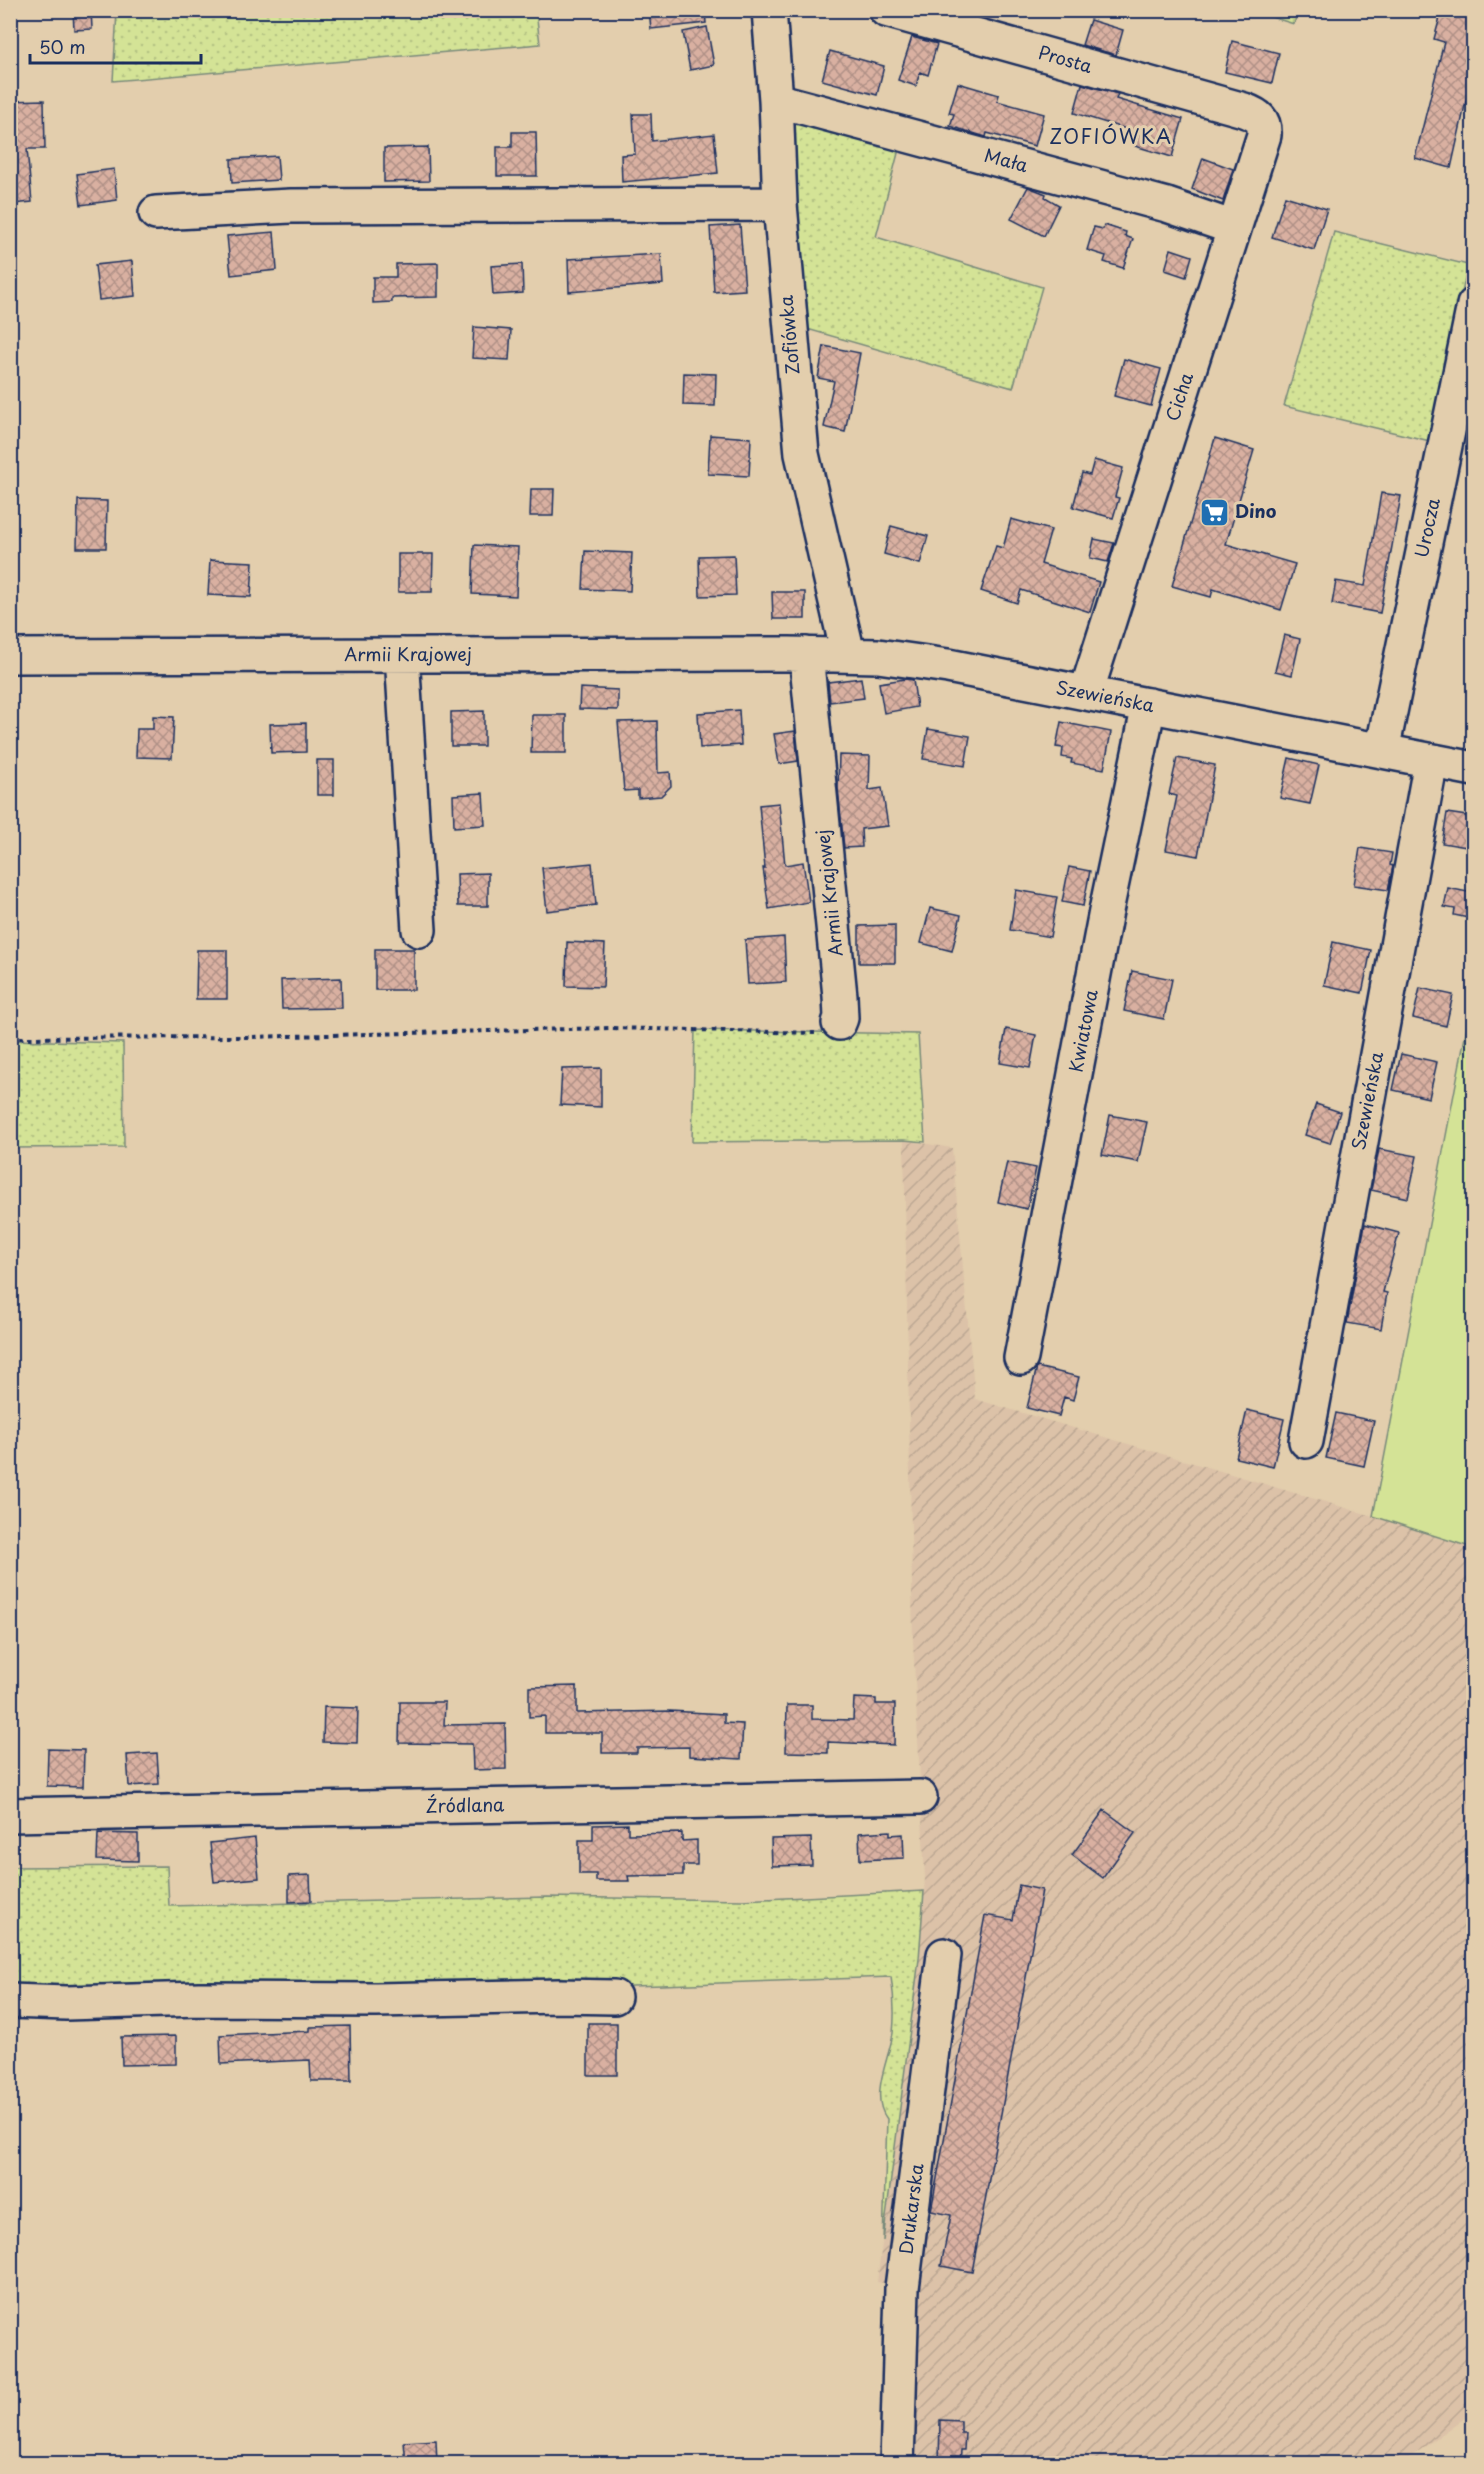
<svg xmlns="http://www.w3.org/2000/svg" width="1484" height="2474" viewBox="0 0 1484 2474" font-family="'Playpen Sans',sans-serif">
<style>
.industrial{fill:url(#industrial-furrows)}
.grass{fill:url(#grass-dots);stroke:#78897a;stroke-width:1.5}
.green{fill:#d4e396;stroke:#78897a;stroke-width:1.5}
.building{fill:url(#building-cross-hatch);stroke:#1b2f5e;stroke-width:1.5}
.lines{fill:none;stroke-linecap:round;stroke-linejoin:round}
.minor-casing{stroke:#1b2f5e;stroke-width:38}
.path{stroke:#1b2f5e;stroke-width:4;stroke-dasharray:4.5 4.5;stroke-linecap:butt}
.minor{stroke:#e3cead;stroke-width:33}
.labels{text-anchor:middle;stroke-width:6;stroke-linejoin:round;paint-order:stroke}
.street-label{font-size:18px;fill:#1b2f5e;stroke:#e3cead}
.poi-label{font-size:18px;font-weight:bold;fill:#1b2f5e;stroke:#e3cead;text-anchor:start}
.neighbourhood-label{font-size:20px;letter-spacing:1.5px;fill:#1b2f5e;stroke:#e3cead}
</style>
<defs>
<pattern id="industrial-furrows" width="10" height="10" patternUnits="userSpaceOnUse" patternTransform="scale(1.5)"><rect width="10" height="10" fill="#dcc2a8"/><path d="M-1 1l2-2M0 10L10 0M9 11l2-2" fill="none" stroke="#bca793"/></pattern>
<pattern id="grass-dots" width="8" height="8" patternUnits="userSpaceOnUse" patternTransform="scale(1.5)"><rect width="8" height="8" fill="#d4e396"/><path d="M2 2h.1M6 6h.1" fill="none" stroke="#b5c384" stroke-width="1.8" stroke-linecap="round"/></pattern>
<pattern id="building-cross-hatch" width="8" height="8" patternUnits="userSpaceOnUse" patternTransform="scale(1.5)"><rect width="8" height="8" fill="#d9b0a1"/><path d="M0 0l8 8M0 8l8-8" fill="none" stroke="#af9086"/></pattern>
</defs>
<rect width="100%" height="100%" fill="#e3cead"/>
<filter id="ink" filterUnits="userSpaceOnUse"><feTurbulence type="fractalNoise" baseFrequency=".0167" numOctaves="2"/><feDisplacementMap in="SourceGraphic" scale="12" xChannelSelector="R" yChannelSelector="G"/><feConvolveMatrix kernelMatrix="1 2 1 2 8 2 1 2 1" color-interpolation-filters="sRGB"/></filter>
<g filter="url(#ink)">
<!-- industrial -->
<path class="industrial" d="M904,1140L952,1148L975,1399L1373,1516L1473,1548V2412L1402,2463H913L919,2290L877,2282L919,1959L925,1878L913,1641Z"/>
<!-- grass -->
<path class="grass" d="M117,11H536L540,44L113,81Z
M1252,11H1298L1294,24Z
M783,111L903,134L876,237L1042,287L1013,388L800,327Z
M1334,232L1468,265L1430,441L1284,406Z
M695,1030L918,1034L925,1142L904,1140L692,1142Z
M11,1040L123,1043L124,1147L11,1148Z
M167,1866L169,1906L547,1897L743,1900L924,1891L919,1959L883,2241L887,2119C869,2096 889,2060 893,2033C895,2015 894,1995 891,1977L461,1992L11,1993L10,1867Z"/>
<!-- green -->
<path class="green" d="M1473,995V1548L1373,1516Z"/>
<!-- building -->
<path class="building" d="M73,10H91L92,29L74,30Z
M649,10H705L706,23L651,29Z
M1442,10H1473V70L1451,168L1415,158L1444,42L1434,39Z
M1090,20L1123,30L1116,55L1082,45Z
M707,27L714,65L690,70L683,32Z
M912,37L937,44L928,75L920,72L916,86L898,80Z
M1232,41L1279,53L1272,83L1225,72Z
M830,51L884,66L877,95L822,80Z
M958,83L999,95L997,101L1044,114L1035,146L987,133L986,137L950,126L954,114L949,113Z
M1082,84L1118,94L1116,99L1183,119L1172,157L1135,146L1139,133L1074,113Z
M44,100L45,149H27L32,202L13,204L10,180V101Z
M633,114H651L652,141L714,134L718,173L622,182L621,155L635,154Z
M512,132H536L537,176H497V147H512Z
M428,147L429,181L384,182V148Z
M277,156L279,180L232,183L231,159Z
M1203,158L1233,169L1223,201L1192,189Z
M114,169L117,200L81,205L77,174Z
M1028,187L1046,194L1045,197L1059,205L1044,236L1011,219Z
M1285,196L1327,209L1314,250L1272,237Z
M740,225L745,290L714,292L710,227Z
M1104,225L1126,232L1125,236L1133,239L1123,268L1104,262L1106,256L1087,250L1094,227L1103,229Z
M274,232L277,270L231,275L227,236Z
M1171,249L1192,256L1186,277L1165,270Z
M661,254L663,284L569,292L568,259Z
M132,261L135,296L99,300L95,265Z
M438,263V297L392,298V302L373,303V277H396V264Z
M522,264L523,293L493,295L491,266Z
M474,327L511,330L509,360L472,358Z
M824,346L860,353L845,432L824,427L834,381L818,378Z
M1124,359L1161,369L1151,406L1114,396Z
M684,373L716,374L715,406L683,405Z
M710,435L751,438L749,476L708,474Z
M1215,438L1254,450L1226,544L1295,564L1281,610L1213,589L1211,597L1172,586Z
M1094,460L1123,468L1115,497L1119,498L1113,518L1073,507L1082,473L1090,475Z
M531,489H554L553,516H530Z
M1381,493L1401,496L1380,613L1332,604L1336,581L1365,586Z
M78,500L107,501L106,548H77Z
M1011,519L1051,530L1041,564L1099,582L1090,612L1021,590L1017,603L981,591L996,546L1003,548Z
M891,526L928,536L920,564L884,554Z
M1094,539L1114,543L1108,562L1090,558Z
M474,545L518,547L516,596L472,594Z
M585,551L632,553L630,591L583,589Z
M398,554H433L432,592H398Z
M734,555L736,595L700,596L699,556Z
M210,560L253,562L251,597L208,595Z
M772,592H805V619H773Z
M1284,635L1300,639L1292,675L1275,671Z
M861,678L864,698L830,702L828,682Z
M905,679L913,680L917,707L884,713L879,683Z
M580,688L618,690V710L579,709Z
M739,710L741,745L700,748L698,713Z
M484,711V746H451V712Z
M532,715H566V753H531Z
M153,716L174,717L172,758L136,757L137,729H153Z
M657,721L658,773L670,772L671,786L661,796L638,798V790L624,791L618,722Z
M1061,722L1111,732L1104,769L1071,763L1072,759L1062,757L1063,748L1056,747Z
M306,723V752L271,753L270,724Z
M928,729L970,736L965,766L923,759Z
M795,731L798,761L779,764L774,734Z
M839,755L870,756L869,790L882,788L888,826L861,829L862,847L844,848L838,788Z
M1177,758L1215,765L1198,856L1166,850L1177,796L1169,794Z
M1289,758L1319,765L1310,804L1280,798Z
M317,760H334V795H317Z
M483,793L485,825L454,827L453,795Z
M779,803L785,865L803,862L809,902L769,909L763,868H765L759,805Z
M1447,813L1473,817V848L1442,843Z
M1360,848L1392,853L1390,865L1393,866L1388,890L1354,885Z
M592,863L596,905L547,911L542,868Z
M1069,867L1090,871L1083,906L1062,902Z
M488,873V906H458L457,874Z
M1448,888L1473,893V919L1454,915L1455,909L1444,907Z
M1016,890L1057,897L1050,937L1010,930Z
M930,908L961,915L952,951L921,943Z
M895,925V963H859V926Z
M784,937L786,982L748,984L745,940Z
M567,942L605,944L603,987L566,986Z
M1333,942L1371,950L1362,993L1324,985Z
M375,949H414V990H375Z
M197,950H227V999H196Z
M1132,971L1172,979L1164,1019L1124,1011Z
M341,978L342,1008L282,1009L281,980Z
M1420,988L1453,995L1446,1026L1413,1018Z
M1006,1029L1036,1035L1030,1068L1000,1063Z
M1401,1054L1437,1062L1429,1098L1393,1090Z
M601,1068V1107L560,1105L562,1069Z
M1316,1104L1340,1112L1330,1143L1305,1135Z
M1110,1115L1147,1122L1138,1162L1102,1155Z
M1379,1149L1417,1156L1408,1198L1371,1190Z
M1007,1162L1036,1168L1027,1209L998,1202Z
M1365,1224L1399,1233L1383,1292L1387,1293L1381,1329L1347,1323Z
M1037,1367L1079,1377L1073,1400L1064,1397L1059,1416L1027,1408Z
M1247,1410L1284,1419L1273,1467L1236,1458Z
M1336,1413L1374,1421L1364,1466L1326,1458Z
M577,1686V1713L670,1711L724,1714V1723L743,1724L741,1759L689,1756V1747L637,1748V1753H602V1733H545V1716L529,1717V1687Z
M854,1698L876,1699V1704H895L894,1745L828,1742V1753L786,1752L787,1705H812V1719L853,1720Z
M400,1702H445L444,1725L505,1724L506,1769L473,1770L472,1744L399,1743Z
M324,1707L358,1708L357,1743L323,1742Z
M48,1749L84,1750L83,1787L47,1786Z
M157,1753L159,1784L129,1786L127,1755Z
M1104,1810L1135,1833L1103,1878L1072,1855Z
M628,1824V1834L682,1833V1841L697,1840V1865H683V1875L628,1876L629,1881H596V1874H579V1840H593V1825Z
M890,1831V1835L903,1834L904,1858L860,1860L859,1833Z
M98,1833L138,1834V1861L97,1860Z
M255,1838L259,1878L214,1882L210,1843Z
M811,1838L812,1865L772,1866L771,1839Z
M310,1875L311,1901L289,1902V1876Z
M1019,1885L1042,1890L972,2272L941,2266L951,2215L931,2211L985,1915L1013,1920Z
M588,2023H617V2075H588Z
M350,2026L351,2081H311L310,2060L221,2064L220,2035L310,2031V2027Z
M176,2036V2064L122,2065L121,2037Z
M940,2420L961,2421V2433H965L964,2450H961L960,2463H939Z
M436,2440L437,2463H406L404,2442Z"/>
<g class="lines">
<defs>
<path id="minor" d="M769,10L776,100L780,204L802,454L848,654
M886,10L1244,110C1258,115 1265,120 1264,135L1086,693
M776,100L1167,205L1234,228
M156,213L291,206L780,204
M806,654L840,996L841,1018L839,1023
M402,655L419,930
M10,656L789,654L878,656L948,666L1474,769
M1382,751L1474,305
M1021,1358L1106,911L1149,705
M1306,1441L1431,761
M10,1815L920,1797
M10,2001L66,2003L199,1999L376,2000L559,1996L614,1997
M897,2464L902,2288L944,1955"/>
</defs>
<!-- minor casing -->
<use href="#minor" class="minor-casing"/>
<!-- path -->
<path class="path" d="M10,1038L249,1037L610,1028L815,1033"/>
<!-- minor -->
<use href="#minor" class="minor"/>
</g>
</g>
<!-- icons -->
<defs>
<symbol id="supermarket-square" viewBox="-11 -11 22 22"><rect x="-9" y="-9" width="18" height="18" rx="4" fill="#1f6fb2" stroke="#e3cead"/><path d="M-6-5.5h2.5l.6 2H6L4.5 2H-2.5L-4.4-4H-6ZM-1.5 3.2a1.3 1.3 0 1 0 .1 0ZM3 3.2a1.3 1.3 0 1 0 .1 0Z" fill="#fff"/></symbol>
</defs>
<g fill-rule="evenodd">
<use href="#supermarket-square" x="1198" y="496" width="33" height="33"/>
</g>
<g class="labels">
<!-- street labels -->
<g class="street-label">
<text transform="translate(1065 60) rotate(16)" y="6">Prosta</text>
<text transform="translate(1006 161) rotate(15)" y="6">Mała</text>
<text transform="translate(790 335) rotate(-95)" y="6">Zofiówka</text>
<text transform="translate(1180 397) rotate(-72)" y="6">Cicha</text>
<text transform="translate(1428 528) rotate(-78)" y="6">Urocza</text>
<text x="408" y="661">Armii Krajowej</text>
<text transform="translate(1105 697) rotate(11)" y="6">Szewieńska</text>
<text transform="translate(830 893) rotate(-96)" y="6">Armii Krajowej</text>
<text transform="translate(1084 1031) rotate(-79)" y="6">Kwiatowa</text>
<text transform="translate(1368 1101) rotate(-79)" y="6">Szewieńska</text>
<text transform="translate(465 1806) rotate(-1)" y="6">Źródlana</text>
<text transform="translate(912 2209) rotate(-83)" y="6">Drukarska</text>
</g>
<!-- poi labels -->
<g class="poi-label">
<text x="1235" y="518">Dino</text>
</g>
<!-- neighbourhood labels -->
<g class="neighbourhood-label">
<text x="1111" y="144">ZOFIÓWKA</text>
</g>
</g>
<!-- margin -->
<rect width="1484" height="2474" fill="none" stroke="#e3cead" stroke-width="36"/>
<rect x="18" y="18" width="1448" height="2438" fill="none" stroke="#1b2f5e" stroke-width="2" filter="url(#ink)"/>
<!-- scale -->
<path d="M30 54v9h171v-9" fill="none" stroke="#1b2f5e" stroke-width="3"/>
<text x="39" y="54" font-size="18" fill="#1b2f5e" stroke="#e3cead" stroke-width="4.5" paint-order="stroke">50 m</text>
</svg>
